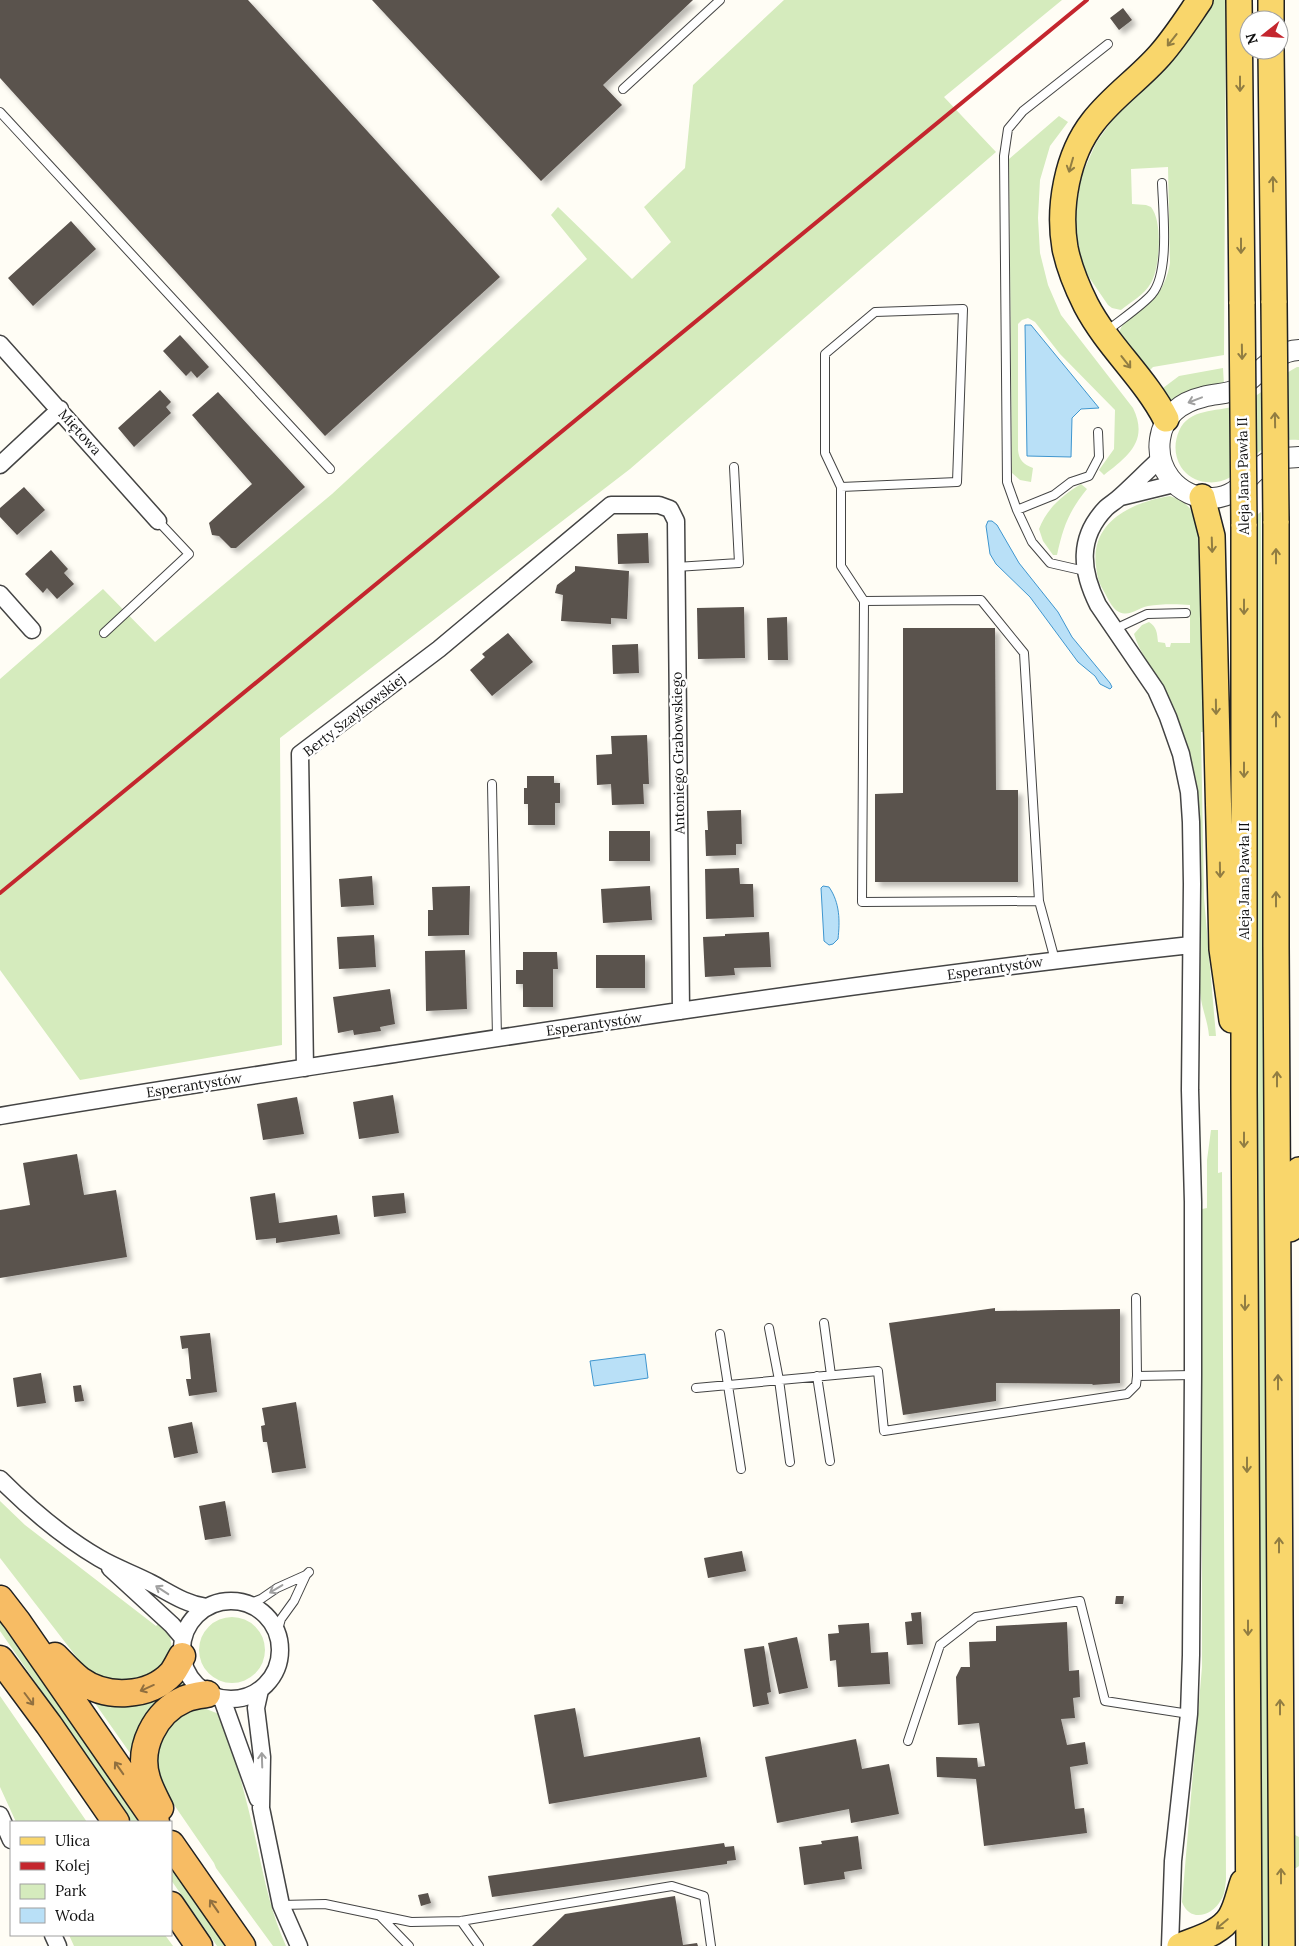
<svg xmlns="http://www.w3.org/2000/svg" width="1299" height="1946" viewBox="0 0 1299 1946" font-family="Lora,serif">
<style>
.green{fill:#d5ebbd}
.water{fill:#b9e0f7;stroke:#3f96cf}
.building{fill:#5a524d;filter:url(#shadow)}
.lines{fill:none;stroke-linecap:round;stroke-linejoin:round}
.service-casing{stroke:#444;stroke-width:10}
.minor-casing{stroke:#444;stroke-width:19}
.tertiary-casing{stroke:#444;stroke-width:22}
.primary-casing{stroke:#222;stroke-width:28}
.trunk-casing{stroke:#222;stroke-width:29}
.service{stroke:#fff;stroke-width:8}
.minor{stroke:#fff;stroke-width:16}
.tertiary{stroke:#fff;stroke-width:20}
.primary{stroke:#f9d66b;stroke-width:25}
.trunk{stroke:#f7bc64;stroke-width:26}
.rail{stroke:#c4262e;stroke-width:4}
.primary-bridge-casing{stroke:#222;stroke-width:28;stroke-linecap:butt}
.primary-bridge{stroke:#f9d66b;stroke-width:25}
.oneway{stroke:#917d42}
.oneway2{stroke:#a0a0a0}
.oneway3{stroke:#906f3f}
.labels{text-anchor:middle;stroke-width:5;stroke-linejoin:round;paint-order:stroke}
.street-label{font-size:14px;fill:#111;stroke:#fff}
</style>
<defs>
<filter id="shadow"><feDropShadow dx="4.5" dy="4.5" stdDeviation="2.5" flood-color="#0004"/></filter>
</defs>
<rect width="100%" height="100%" fill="#fffdf5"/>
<!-- green -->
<path class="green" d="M784,0H1062L944,97L996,152L630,469L280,738L282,1045L80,1080L0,970V679L103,589L155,642L332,494L587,259L551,215L558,207L632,279L671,242L644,207L685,168L693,85Z
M1211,0H1226L1224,355L1153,367L1147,373L1119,335C1121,316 1146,309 1156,296C1164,286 1168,275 1170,263L1168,167L1131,169L1132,204L1146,205L1151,207C1163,222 1160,267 1151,283C1144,295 1131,302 1121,310L1112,308L1108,305L1080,264L1075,214L1081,177L1096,143L1113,119L1166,68L1195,31Z
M1059,116L1068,122L1050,146L1040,180L1038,218L1040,253L1048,285L1061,315L1133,408C1149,441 1128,456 1104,475L1099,470L1114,449L1115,410L1060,354L1035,322L1028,318L1022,320L1018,324V450C1019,460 1023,464 1033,468L1031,482L1020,480L1012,473L1009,159Z
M1297,367H1299V440C1290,439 1277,440 1269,444C1248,458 1235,486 1206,482C1196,481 1187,476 1181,467C1174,455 1174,443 1179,431C1189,408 1216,412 1236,406C1259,398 1276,378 1297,367Z
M1223,368L1224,385C1199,388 1189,389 1168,404L1159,391L1179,376Z
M1081,484L1087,489C1069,511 1063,527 1057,555H1053L1043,541L1039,529C1047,508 1063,495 1081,484Z
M1170,496C1188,502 1192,509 1199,526L1205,732H1201L1204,898L1216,1036H1209C1208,1021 1201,1007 1200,992C1198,913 1209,831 1189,754C1183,730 1174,706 1161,684C1152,667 1139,652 1134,634L1142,625L1149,622C1157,627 1157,633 1158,642L1165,643L1166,647H1170L1171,643H1190V605C1177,604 1160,604 1148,606C1138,608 1130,617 1119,612C1111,608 1107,596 1102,588C1098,581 1097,574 1096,566C1090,521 1133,502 1170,496Z
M1261,512L1270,1946H1262L1255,516Z
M1211,1130H1218V1173L1222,1172L1226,1880C1225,1887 1225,1894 1221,1900C1212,1916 1190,1923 1182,1902L1202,1667V1209L1207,1208V1160Z
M0,1501L25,1525L156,1626L160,1622L170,1636L172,1649L168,1661L142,1682H107L85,1668L0,1558Z
M0,1615L144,1822H132L0,1631Z
M199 1650a33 33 0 1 1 66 0a33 33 0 1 1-66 0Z
M183,1678L187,1685L132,1758L130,1753L92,1699Z
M0,1696L87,1822H16L0,1787Z
M201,1707L219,1714L227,1726C237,1767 249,1808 258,1850C265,1883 272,1915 286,1946H273L216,1868L214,1863L168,1796L166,1790L163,1789L155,1770L158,1737L177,1712Z
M1295,1835L1299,1837V1866L1296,1868H1294L1293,1837Z
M171,1862L229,1946H217L171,1880Z
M69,1935H165L173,1946H74Z"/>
<!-- water -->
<path class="water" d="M1025,325H1031L1099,408L1081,409L1072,418L1071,457L1027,456Z
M988,521H992L997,525L1019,563L1058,612L1072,637L1110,683L1112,687L1110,689L1100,684L1095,676L1078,662L1030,597L996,564L990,554L986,526Z
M823,886L829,887C840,903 840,921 838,939L833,944L829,945L824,941L821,888Z
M645,1354L648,1378L594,1386L590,1361Z"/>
<!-- building -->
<path class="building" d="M0,0H248L500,277L325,436L0,78Z
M372,0H693L603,85L622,105L541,181Z
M1123,8L1132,20L1119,30L1110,18Z
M71,221L96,249L33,306L8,278Z
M180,335L209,367L197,378L191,371L186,376L163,351Z
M160,390L171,402L166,407L171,413L134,447L118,428Z
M218,392L305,487L236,548H231L219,536L212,535L209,523L252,484L192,415Z
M24,487L45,510L17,535L0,517V508Z
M648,533L649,563L618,564L617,534Z
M51,550L68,569L64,573L74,584L57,599L47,588L43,593L25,574Z
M575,566L629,571L627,619L611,618V624L561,621L563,595L555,593L557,585L575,571Z
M744,607L745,658L698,659L697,608Z
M787,617L788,660H768L767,618Z
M903,628H995L996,790H1018V882H875V794L903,793Z
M508,633L533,662L492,696L470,670L485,657L482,654Z
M638,644L639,673L613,674L612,645Z
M647,735L649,784H643L644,804L612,805L611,784L597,785L596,755L612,754L611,736Z
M527,776H554V783H560V803H555V825H528V804H524V788H527Z
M741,810L742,844H736V855L706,856L705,830H708L707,811Z
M609,831H650V861H609Z
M739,868L740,884H753L754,917L706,919L705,869Z
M372,876L374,905L341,907L339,879Z
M470,886L469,935L428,936V910H433L432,887Z
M650,886L652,920L603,923L601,889Z
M769,932L771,967L734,968L735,975L705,977L703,937L725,936V934Z
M374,935L376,967L339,969L337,937Z
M465,950L467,1009L426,1011L425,951Z
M523,952H557L558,969H553V1007H523V984H516V970H523Z
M596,955H645V988H596Z
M390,989L395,1024L380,1027L381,1031L354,1035L353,1030L338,1033L333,997Z
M393,1095L399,1133L359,1139L353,1102Z
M297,1097L304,1134L263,1140L257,1104Z
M77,1154L84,1195L116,1190L127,1257L0,1278V1210L30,1205L23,1163Z
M275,1193L279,1223L337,1215L340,1234L276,1243V1238L256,1240L250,1197Z
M404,1193L406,1213L374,1217L372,1196Z
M995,1308V1311L1120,1309V1383L1092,1385L1093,1384L996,1383V1401L903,1415L889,1323Z
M210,1333L217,1392L189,1396L186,1379H191L188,1348L182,1349L180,1336Z
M41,1373L46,1403L17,1407L13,1378Z
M81,1385L84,1401L75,1402L73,1386Z
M296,1402L306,1468L272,1473L267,1442H263L261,1426L265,1425L262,1408Z
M192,1422L198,1453L174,1458L168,1427Z
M225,1501L231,1536L205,1540L199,1506Z
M742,1551L746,1571L708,1578L704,1558Z
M1116,1596H1124L1123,1604H1115Z
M921,1612L923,1644L907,1645L905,1622L912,1621L911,1613Z
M1067,1622L1069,1671L1079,1670L1080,1697L1073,1698L1075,1718L1061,1719L1067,1745L1085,1742L1088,1764L1070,1767L1075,1809L1084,1808L1087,1833L984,1846L976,1779L937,1777L936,1757L977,1758L978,1767L985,1766L979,1723L958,1725L956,1677L961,1667H970L969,1642L996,1641V1626Z
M869,1623L871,1653L888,1652L890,1684L838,1687L836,1660L830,1661L828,1634L839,1633L838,1625Z
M797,1637L808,1688L779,1694L768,1643Z
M764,1646L771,1692L767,1693L769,1704L753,1707L744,1649Z
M575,1708L584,1757L700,1737L707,1777L549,1804L534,1715Z
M856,1739L862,1769L889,1764L899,1814L851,1823L849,1809L777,1823L765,1757Z
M858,1836L862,1869L844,1872L845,1879L804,1885L799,1847L822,1844L821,1841Z
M724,1843L725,1847L734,1846L736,1860L727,1861V1864L492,1897L488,1876Z
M428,1893L431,1903L421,1906L418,1895Z
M675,1896L683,1945L697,1943L698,1946H532L565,1914Z"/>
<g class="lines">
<defs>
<path id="service" d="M623,89L720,0
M0,112L330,469
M1107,331C1119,321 1143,305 1152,294C1170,273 1163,210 1162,183
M841,487L825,453V354L875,312L963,309L957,482L841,487V566L864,601
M1017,510L1054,495L1071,482L1089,476L1099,457L1098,432
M676,567L739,563L734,467
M1085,571L1050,563L1032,542L1017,510L1007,482L1004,156L1008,129L1023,111L1108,44
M1115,629L1147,614L1186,613
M104,633L189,554L158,521
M492,784L497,1038
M1039,901L862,902L864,601L981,600L1024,653L1039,901L1055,960
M1136,1298L1137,1376
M824,1323L831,1375
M769,1328L779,1380L790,1462
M720,1334L741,1469
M817,1376L830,1461
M696,1388L878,1371L884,1431L1127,1394L1136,1385L1137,1376L1193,1375
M248,1604L261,1599L277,1588L306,1575L309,1572
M277,1633L281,1619L294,1601L306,1575
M908,1741L940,1645L976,1617L1080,1601L1105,1701L1189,1714
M281,1905L325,1904L411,1922L461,1921L672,1886L704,1896L711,1946
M380,1916L409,1946
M461,1921L479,1946"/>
<path id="minor" d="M0,344L158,521
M1160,459C1147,471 1134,484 1121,496C1116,501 1110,504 1106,508C1077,538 1081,571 1098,605L1156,690L1168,717L1181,754L1189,792L1191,822L1192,884L1190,1090L1193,1202V1375L1191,1655L1189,1714L1173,1861L1170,1946
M0,465L60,409
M1121,497L1174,484
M0,594L32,630
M305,1068L300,754L439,649L611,505H659L670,509L676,521L681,1011
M0,1116C131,1094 263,1074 394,1054C659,1013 924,974 1191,945
M0,1479C29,1508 63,1537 99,1558C116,1568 134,1574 151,1583C170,1593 185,1604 206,1607
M110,1568L172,1625L183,1638
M182 1650a49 49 0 1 1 98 0a49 49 0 1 1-98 0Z
M260,1690L256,1708L262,1757L261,1808L281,1905L299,1946
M222,1699L258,1799
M0,1815L11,1840
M53,1935L58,1946"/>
<path id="tertiary" d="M1299,350C1272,351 1260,375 1239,388C1228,395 1216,393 1203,397C1181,402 1163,416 1160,439C1158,453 1161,466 1170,478C1180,491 1196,499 1213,498C1242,496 1245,475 1266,463C1275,457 1288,458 1299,457"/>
<path id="primary" d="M1239,0L1242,304
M1271,0V20
M1271,50L1274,303
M1166,419C1145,378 1108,347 1086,305C1077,287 1069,268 1065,248C1058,207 1067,155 1093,122C1112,97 1139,79 1160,55C1175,38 1187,19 1200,0
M1202,497L1212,536L1222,949L1232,1020
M1276,521V947L1282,1946
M1244,524V1091L1249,1946
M1290,1229L1299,1170
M1180,1946C1197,1939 1221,1933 1231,1916C1237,1906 1239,1893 1243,1882"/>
<path id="trunk" d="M0,1599L17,1621L156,1822
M55,1656C63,1664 71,1673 80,1680C106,1699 149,1698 172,1673C176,1668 179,1661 182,1656
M0,1659L49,1725L116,1822
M160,1808C155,1798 150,1789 147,1779C137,1748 155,1712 185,1699C191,1696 200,1695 207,1694
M171,1844L242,1946
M171,1905L199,1946"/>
</defs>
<!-- service casing -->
<use href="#service" class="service-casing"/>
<!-- minor casing -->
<use href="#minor" class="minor-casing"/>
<!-- tertiary casing -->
<use href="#tertiary" class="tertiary-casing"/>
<!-- primary casing -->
<use href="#primary" class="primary-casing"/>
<!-- trunk casing -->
<use href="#trunk" class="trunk-casing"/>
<!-- service -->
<use href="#service" class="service"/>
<!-- minor -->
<use href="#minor" class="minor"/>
<!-- tertiary -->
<use href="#tertiary" class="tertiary"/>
<!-- primary -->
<use href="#primary" class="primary"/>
<!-- trunk -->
<use href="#trunk" class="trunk"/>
<!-- rail -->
<path class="rail" d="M0,893L1087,0"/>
<defs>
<path id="primary-bridge" d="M1274,303L1276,521
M1242,304L1244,524"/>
</defs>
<!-- primary-bridge casing -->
<use href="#primary-bridge" class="primary-bridge-casing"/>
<!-- primary-bridge -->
<use href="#primary-bridge" class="primary-bridge"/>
</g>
<!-- one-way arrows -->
<defs><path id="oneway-shaft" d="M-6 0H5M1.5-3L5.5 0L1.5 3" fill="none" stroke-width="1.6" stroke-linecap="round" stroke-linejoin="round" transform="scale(1.25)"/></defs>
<g class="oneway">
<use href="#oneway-shaft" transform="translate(1172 40) rotate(128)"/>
<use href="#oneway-shaft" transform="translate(1240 84) rotate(90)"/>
<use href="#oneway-shaft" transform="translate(1071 165) rotate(106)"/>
<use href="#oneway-shaft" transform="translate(1273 184) rotate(-91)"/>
<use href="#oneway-shaft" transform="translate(1241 246) rotate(90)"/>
<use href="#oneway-shaft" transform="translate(1242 352) rotate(89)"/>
<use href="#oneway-shaft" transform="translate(1126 362) rotate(52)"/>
<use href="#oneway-shaft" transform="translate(1275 420) rotate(-91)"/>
<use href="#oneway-shaft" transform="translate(1212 545) rotate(88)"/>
<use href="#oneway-shaft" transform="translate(1276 556) rotate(-90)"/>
<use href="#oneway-shaft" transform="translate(1244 607) rotate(90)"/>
<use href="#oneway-shaft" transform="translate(1216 707) rotate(89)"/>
<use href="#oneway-shaft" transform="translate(1276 719) rotate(-90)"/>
<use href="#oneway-shaft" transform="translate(1244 770) rotate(90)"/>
<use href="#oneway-shaft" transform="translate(1220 870) rotate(89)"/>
<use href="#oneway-shaft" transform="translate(1276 899) rotate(-90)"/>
<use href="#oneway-shaft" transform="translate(1277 1079) rotate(-90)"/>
<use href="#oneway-shaft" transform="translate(1244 1140) rotate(90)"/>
<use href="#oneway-shaft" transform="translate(1245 1303) rotate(90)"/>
<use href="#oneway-shaft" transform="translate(1278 1382) rotate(-90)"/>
<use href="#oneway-shaft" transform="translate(1247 1465) rotate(90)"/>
<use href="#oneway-shaft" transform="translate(1279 1545) rotate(-90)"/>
<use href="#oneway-shaft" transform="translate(1248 1628) rotate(90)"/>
<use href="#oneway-shaft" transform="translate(1280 1707) rotate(-90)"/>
<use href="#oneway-shaft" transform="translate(1281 1876) rotate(-90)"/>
<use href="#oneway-shaft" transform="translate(1222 1924) rotate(140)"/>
</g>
<g class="oneway2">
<use href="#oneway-shaft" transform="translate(1195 400) rotate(159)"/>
<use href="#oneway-shaft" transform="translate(276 1589) rotate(149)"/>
<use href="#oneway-shaft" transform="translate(162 1590) rotate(-147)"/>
<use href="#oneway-shaft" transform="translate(262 1760) rotate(-92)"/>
</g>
<g class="oneway3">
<use href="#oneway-shaft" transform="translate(147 1688) rotate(156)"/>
<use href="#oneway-shaft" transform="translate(29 1699) rotate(53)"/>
<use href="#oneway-shaft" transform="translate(119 1768) rotate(-125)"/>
<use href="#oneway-shaft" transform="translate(214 1906) rotate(-125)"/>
</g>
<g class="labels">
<!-- street labels -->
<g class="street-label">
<text transform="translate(80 432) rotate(48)" y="5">Miętowa</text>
<text transform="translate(1243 476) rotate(-91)" y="5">Aleja Jana Pawła II</text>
<text transform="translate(354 715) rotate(-38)" y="5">Berty Szaykowskiej</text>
<text transform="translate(678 753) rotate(-91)" y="5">Antoniego Grabowskiego</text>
<text transform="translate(1244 881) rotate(-90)" y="5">Aleja Jana Pawła II</text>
<text transform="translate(995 968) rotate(-8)" y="5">Esperantystów</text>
<text transform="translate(594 1024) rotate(-8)" y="5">Esperantystów</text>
<text transform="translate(194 1085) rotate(-9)" y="5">Esperantystów</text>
</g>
</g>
<!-- legend -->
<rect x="10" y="1821" width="162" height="115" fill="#ffffff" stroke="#a0a0a0"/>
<rect x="20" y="1837" width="25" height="8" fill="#f9d66b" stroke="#a0a0a0"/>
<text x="55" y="1846" font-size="15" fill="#111111">Ulica</text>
<rect x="20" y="1862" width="25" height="8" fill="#c4262e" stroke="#a0a0a0"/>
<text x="55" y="1871" font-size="15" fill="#111111">Kolej</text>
<rect x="20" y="1884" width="25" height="15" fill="#d5ebbd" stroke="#a0a0a0"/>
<text x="55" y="1896" font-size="15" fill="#111111">Park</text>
<rect x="20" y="1908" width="25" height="15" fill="#b9e0f7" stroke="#a0a0a0"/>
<text x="55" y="1921" font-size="15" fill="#111111">Woda</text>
<!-- north arrow -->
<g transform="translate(1264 35) rotate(253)"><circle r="24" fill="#ffffff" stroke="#a0a0a0"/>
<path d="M0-4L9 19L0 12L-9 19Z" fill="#c4262e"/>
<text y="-8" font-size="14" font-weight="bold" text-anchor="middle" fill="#111111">N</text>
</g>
</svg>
